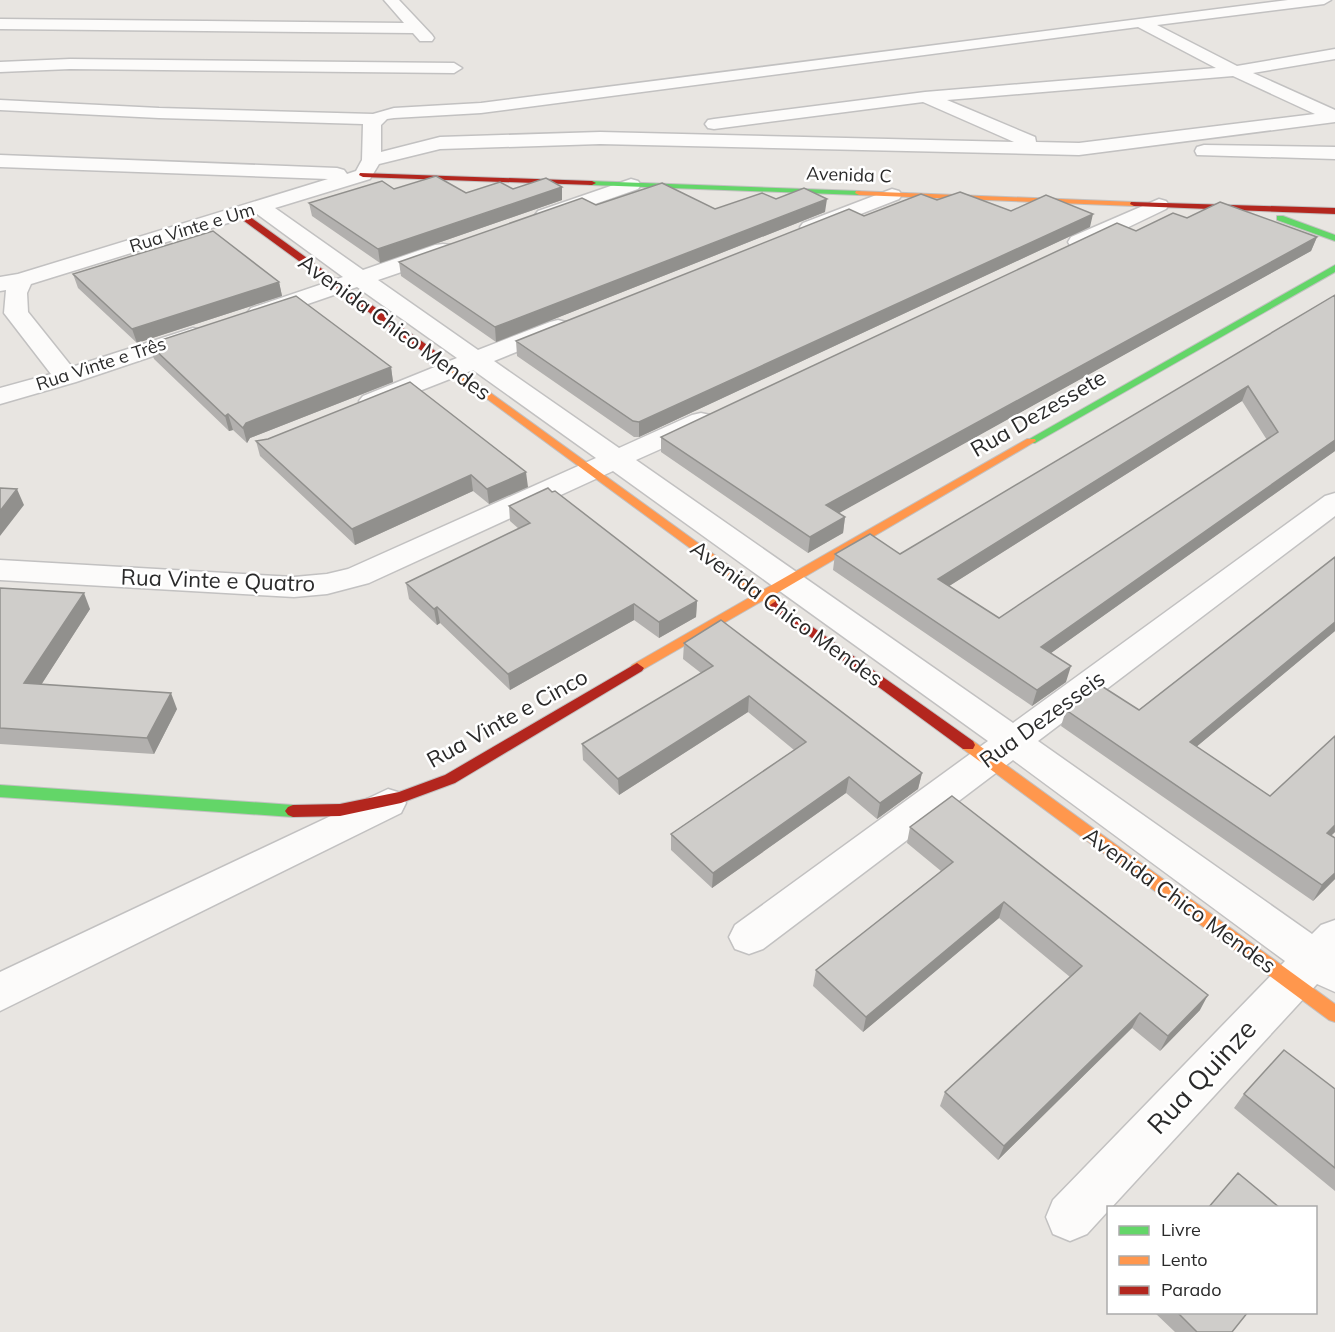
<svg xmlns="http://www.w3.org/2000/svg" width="1335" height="1332" viewBox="0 0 1335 1332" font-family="Mulish,sans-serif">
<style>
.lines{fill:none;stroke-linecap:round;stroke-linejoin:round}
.street-casing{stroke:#c2c1c1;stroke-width:3}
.fast-casing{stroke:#c2c1c1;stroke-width:2}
.slow-casing{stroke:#c2c1c1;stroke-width:2}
.jam-casing{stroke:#c2c1c1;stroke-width:2}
.street{fill:#fcfbfa;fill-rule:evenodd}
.fast{fill:#63d668;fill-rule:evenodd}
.slow{fill:#ff974d;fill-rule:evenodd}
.jam{fill:#b3261e;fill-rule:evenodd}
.wall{fill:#b2b0ae;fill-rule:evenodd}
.shaded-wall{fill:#91908d}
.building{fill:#cfcdca;stroke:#91908d;stroke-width:1.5;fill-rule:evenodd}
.labels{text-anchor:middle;stroke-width:5;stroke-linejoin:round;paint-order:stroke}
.far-street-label{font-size:18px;fill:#2a2a2a;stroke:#fff}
.street-label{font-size:22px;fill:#2a2a2a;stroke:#fff}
.near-street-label{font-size:27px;fill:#2a2a2a;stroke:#fff}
</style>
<rect width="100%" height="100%" fill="#e8e5e1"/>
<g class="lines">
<defs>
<path id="street" d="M384,0H399L432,35L434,38L432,41H420L413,33L0,29V19L404,23Z
M1288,0H1331L1324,4L1157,25L1237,66L1335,49V59L1253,73L1335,110V122L1079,155L600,144L440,149L379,164L370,179L275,208L363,270L435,245L443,244L451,245L454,250L451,255L378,280L478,350L550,322L558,320L566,322L570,327L566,332L494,361L619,448L692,415L701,413L710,415L714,421L710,427L636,460L1013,723L1325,496L1335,493V516L1038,741L1312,934L1321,925L1335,920V992L1317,984L1111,1208H1108V1211L1087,1234L1070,1241L1053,1234L1046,1217L1053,1200L1285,961L1013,760L763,949L749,954L735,949L729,937L735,925L988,741L613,471L369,583L327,594L294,597L0,580V560L294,577L327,574L348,569L596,458L473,370L381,406L372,409L363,406L359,401L363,396L457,358L357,287L267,318L259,320L251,318L247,313L251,308L343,277L257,214L31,284L27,293L28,312L72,367L193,328L201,330L205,335L201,340L76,382L0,404V388L51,374L4,313L6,290L0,291V277L18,274L328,179L0,167V155L337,168L344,170L347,174L356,171L362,160L363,124L159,118L0,110V100L159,108L373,114L394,108L481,103ZM1138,27L1216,68L925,92L714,119L708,120L705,124L708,128L714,129L923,102L1014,142L600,132L440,137L381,152V125L387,119L394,118L481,113ZM1233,76L1315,114L1079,143L1036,142L1035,137L947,100Z
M70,59L454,63L462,68L454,73L70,69L0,72V62Z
M1204,145L1335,147V159L1197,155L1195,151L1197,147Z
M631,179L638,181L641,185L638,189L552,219L545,221L538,219L535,215L538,211Z
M892,189L899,191L902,195L899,199L817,231L810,233L803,231L800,227L803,223Z
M1159,199L1166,201L1169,205L1166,209L1087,247L1079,248L1071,247L1068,242L1071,237Z
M388,789L401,793L406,803L401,813L0,1011V972Z"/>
<path id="fast" d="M589,181L859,191L863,193L859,195L592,185H589Z
M1277,216H1283L1335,235V241L1277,220Z
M1335,265V272L1035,443H1027L1026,441Z
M0,785L293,805L298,807L301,811L298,815L293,817L0,797Z"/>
<path id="slow" d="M856,191L1134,202L1138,204L1134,206L859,195L855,193Z
M434,352L763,590L1027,439H1035L1036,441L772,596L782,605L781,608H771L762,601L637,673L630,668L632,665L754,595L430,357V353Z
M968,740L973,741L1335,1004V1022L1329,1020L963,749L961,745L963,741Z"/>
<path id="jam" d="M360,173L592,181L596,183L592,185L363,177L359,175Z
M1131,202L1335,208V214L1134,206L1130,204Z
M236,211H242L438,353V357H430L236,215Z
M776,601L973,741L975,745L973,749H963L771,608L770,605Z
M637,663L644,668L642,671L455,783L401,803L340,816L293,817L288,815L285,811L288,807L293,805L340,804L399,792L445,775Z"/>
</defs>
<!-- street casing -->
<use href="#street" class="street-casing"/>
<!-- fast casing -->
<use href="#fast" class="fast-casing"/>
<!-- slow casing -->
<use href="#slow" class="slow-casing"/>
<!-- jam casing -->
<use href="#jam" class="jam-casing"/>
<!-- street -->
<use href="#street" class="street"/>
<!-- fast -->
<use href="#fast" class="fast"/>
<!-- slow -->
<use href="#slow" class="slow"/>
<!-- jam -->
<use href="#jam" class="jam"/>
</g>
<!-- wall -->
<path class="wall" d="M394,189L466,193L513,189L562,200L380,263L312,216L309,203Z
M776,199L825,212L496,342L401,276L399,262L596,205L715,209Z
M937,200L1011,211L1090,227L639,437H634L517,356L516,341L864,216Z
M1187,218L1317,237L1311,251L838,513L845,517L843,533L808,553L661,452V437L1136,231Z
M73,274L279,282L282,296L137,343L78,288Z
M1335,295V451L1051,653L1066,682L1032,706L833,570L835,554H900ZM1242,401L1267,440L999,618L949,586Z
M149,344L391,367L393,382L250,438L247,443L233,430L229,431L154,359Z
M410,382L528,487L489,504L473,491L355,545L260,456L256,441L268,439Z
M509,506L697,601L696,617L659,638L634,620L510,690L440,623L437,625L409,599L406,583L519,529L510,521Z
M1335,557V631L1196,747L1270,796L1335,736V832L1331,835L1335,879L1313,901L1061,726L1066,710H1139Z
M0,588L90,609L41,685L177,709L154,754L0,744Z
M684,643L922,773L918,789L877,819L846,793L712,888L671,850V834L794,750L748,712L619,795L583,760L582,744L701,673L683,659Z
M910,827L1200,1010L1160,1051L1132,1028L998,1160L940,1106L945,1092L1070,977L999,918L863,1032L813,986L816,970L941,871L907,843Z
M1335,1089V1191L1234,1108L1244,1094Z
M1154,1312H1248L1232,1332H1175Z"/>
<!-- shaded-wall -->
<path class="shaded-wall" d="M562,187V200L380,263L378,249Z
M827,199L825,212L496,342L495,327Z
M1093,214L1090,227L639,437V422Z
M1317,237L1311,251L825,521L826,505Z
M279,282L282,296L137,343L132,329Z
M391,367L393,382L250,438L247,443L243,428L246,423Z
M1248,386L1242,401L935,595L938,579Z
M228,414L233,430L229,431L225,416Z
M1335,440V451L1037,663L1041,647Z
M526,472L528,487L489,504L487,489Z
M471,475L473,491L355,545L352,529Z
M17,489L24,505L0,536V511Z
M845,517L843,533L808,553L810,537Z
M84,593L90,609L32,699L24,683Z
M697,601L696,617L659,638V622Z
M634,604V620L510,690L508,674Z
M437,607L440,623L437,625L434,609Z
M1335,622V631L1183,758L1190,742Z
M1071,666L1066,682L1032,706L1037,690Z
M171,693L177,709L154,754L147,738Z
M749,696L748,712L619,795L618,779Z
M922,773L918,789L877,819L880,803Z
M849,777L846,793L712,888L713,873Z
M1335,825V832L1318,849L1327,833Z
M1335,873V879L1313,901L1322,885Z
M1004,902L999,918L863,1032L866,1017Z
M1208,995L1200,1010L1160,1051L1168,1036Z
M1140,1013L1132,1028L998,1160L1004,1146Z"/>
<!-- building -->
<path class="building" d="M436,176L466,193L500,182L513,189L546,178L562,187L378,249L309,203L382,181L394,189Z
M662,183L715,209L762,193L776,199L804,188L827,199L495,327L399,262L582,198L596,205Z
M960,192L1011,211L1046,195L1093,214L639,422L633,421L516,341L849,209L864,216L921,194L937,200Z
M1220,202L1317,237L826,505L845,517L810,537L661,437L1117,223L1136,231L1173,213L1187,218Z
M213,231L279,282L132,329L73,274Z
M1335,295V440L1041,647L1071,666L1037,690L835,554L870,534L900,554ZM1248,386L1278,432L999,618L938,579Z
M296,296L391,367L246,423L243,428L228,414L225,416L149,344Z
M410,382L526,472L487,489L471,475L352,529L256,441L268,439Z
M0,488L17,489L0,511Z
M548,488L552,492L555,491L697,601L659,622L634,604L508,674L437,607L434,609L406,583L530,523L509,506Z
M1335,557V622L1190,742L1270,796L1335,736V825L1327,833L1335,838V873L1322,885L1066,710L1100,685L1139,710Z
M0,588L84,593L24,683L171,693L147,738L0,728Z
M721,620L922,773L880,803L849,777L713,873L671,834L806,742L749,696L618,779L582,744L713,666L684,643Z
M952,796L1208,995L1168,1036L1140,1013L1004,1146L945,1092L1082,966L1004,902L866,1017L816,970L953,862L910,827Z
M1284,1050L1335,1089V1168L1244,1094Z
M1238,1173L1280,1208H1208Z
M1177,1312H1248L1232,1332H1197Z"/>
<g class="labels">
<!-- far-street labels -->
<g class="far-street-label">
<text transform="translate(849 175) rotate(2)" y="6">Avenida C</text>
<text transform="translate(192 228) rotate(-17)" y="6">Rua Vinte e Um</text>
<text transform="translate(101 364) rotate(-18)" y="6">Rua Vinte e Três</text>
</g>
<!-- street labels -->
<g class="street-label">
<text transform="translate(395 327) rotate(36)" y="8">Avenida Chico Mendes</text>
<text transform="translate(1038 413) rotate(-30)" y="8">Rua Dezessete</text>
<text transform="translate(218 580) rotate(2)" y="8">Rua Vinte e Quatro</text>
<text transform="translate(787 613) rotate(36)" y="8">Avenida Chico Mendes</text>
<text transform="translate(507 718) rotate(-29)" y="8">Rua Vinte e Cinco</text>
<text transform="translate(1042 719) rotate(-36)" y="8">Rua Dezesseis</text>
<text transform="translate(1180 900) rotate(36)" y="8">Avenida Chico Mendes</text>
</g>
<!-- near-street labels -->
<g class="near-street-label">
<text transform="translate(1202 1077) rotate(-47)" y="9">Rua Quinze</text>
</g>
</g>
<!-- legend -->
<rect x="1107" y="1206" width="210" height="108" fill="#ffffff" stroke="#aaaaaa" stroke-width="1.5"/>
<rect x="1119" y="1226" width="30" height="9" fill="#63d668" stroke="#aaaaaa" stroke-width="1.5"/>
<text x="1161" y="1236" font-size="18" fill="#2a2a2a">Livre</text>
<rect x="1119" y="1256" width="30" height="9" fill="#ff974d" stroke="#aaaaaa" stroke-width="1.5"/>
<text x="1161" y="1266" font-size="18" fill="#2a2a2a">Lento</text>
<rect x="1119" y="1286" width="30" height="9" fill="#b3261e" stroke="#aaaaaa" stroke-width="1.5"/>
<text x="1161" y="1296" font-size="18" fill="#2a2a2a">Parado</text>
</svg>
